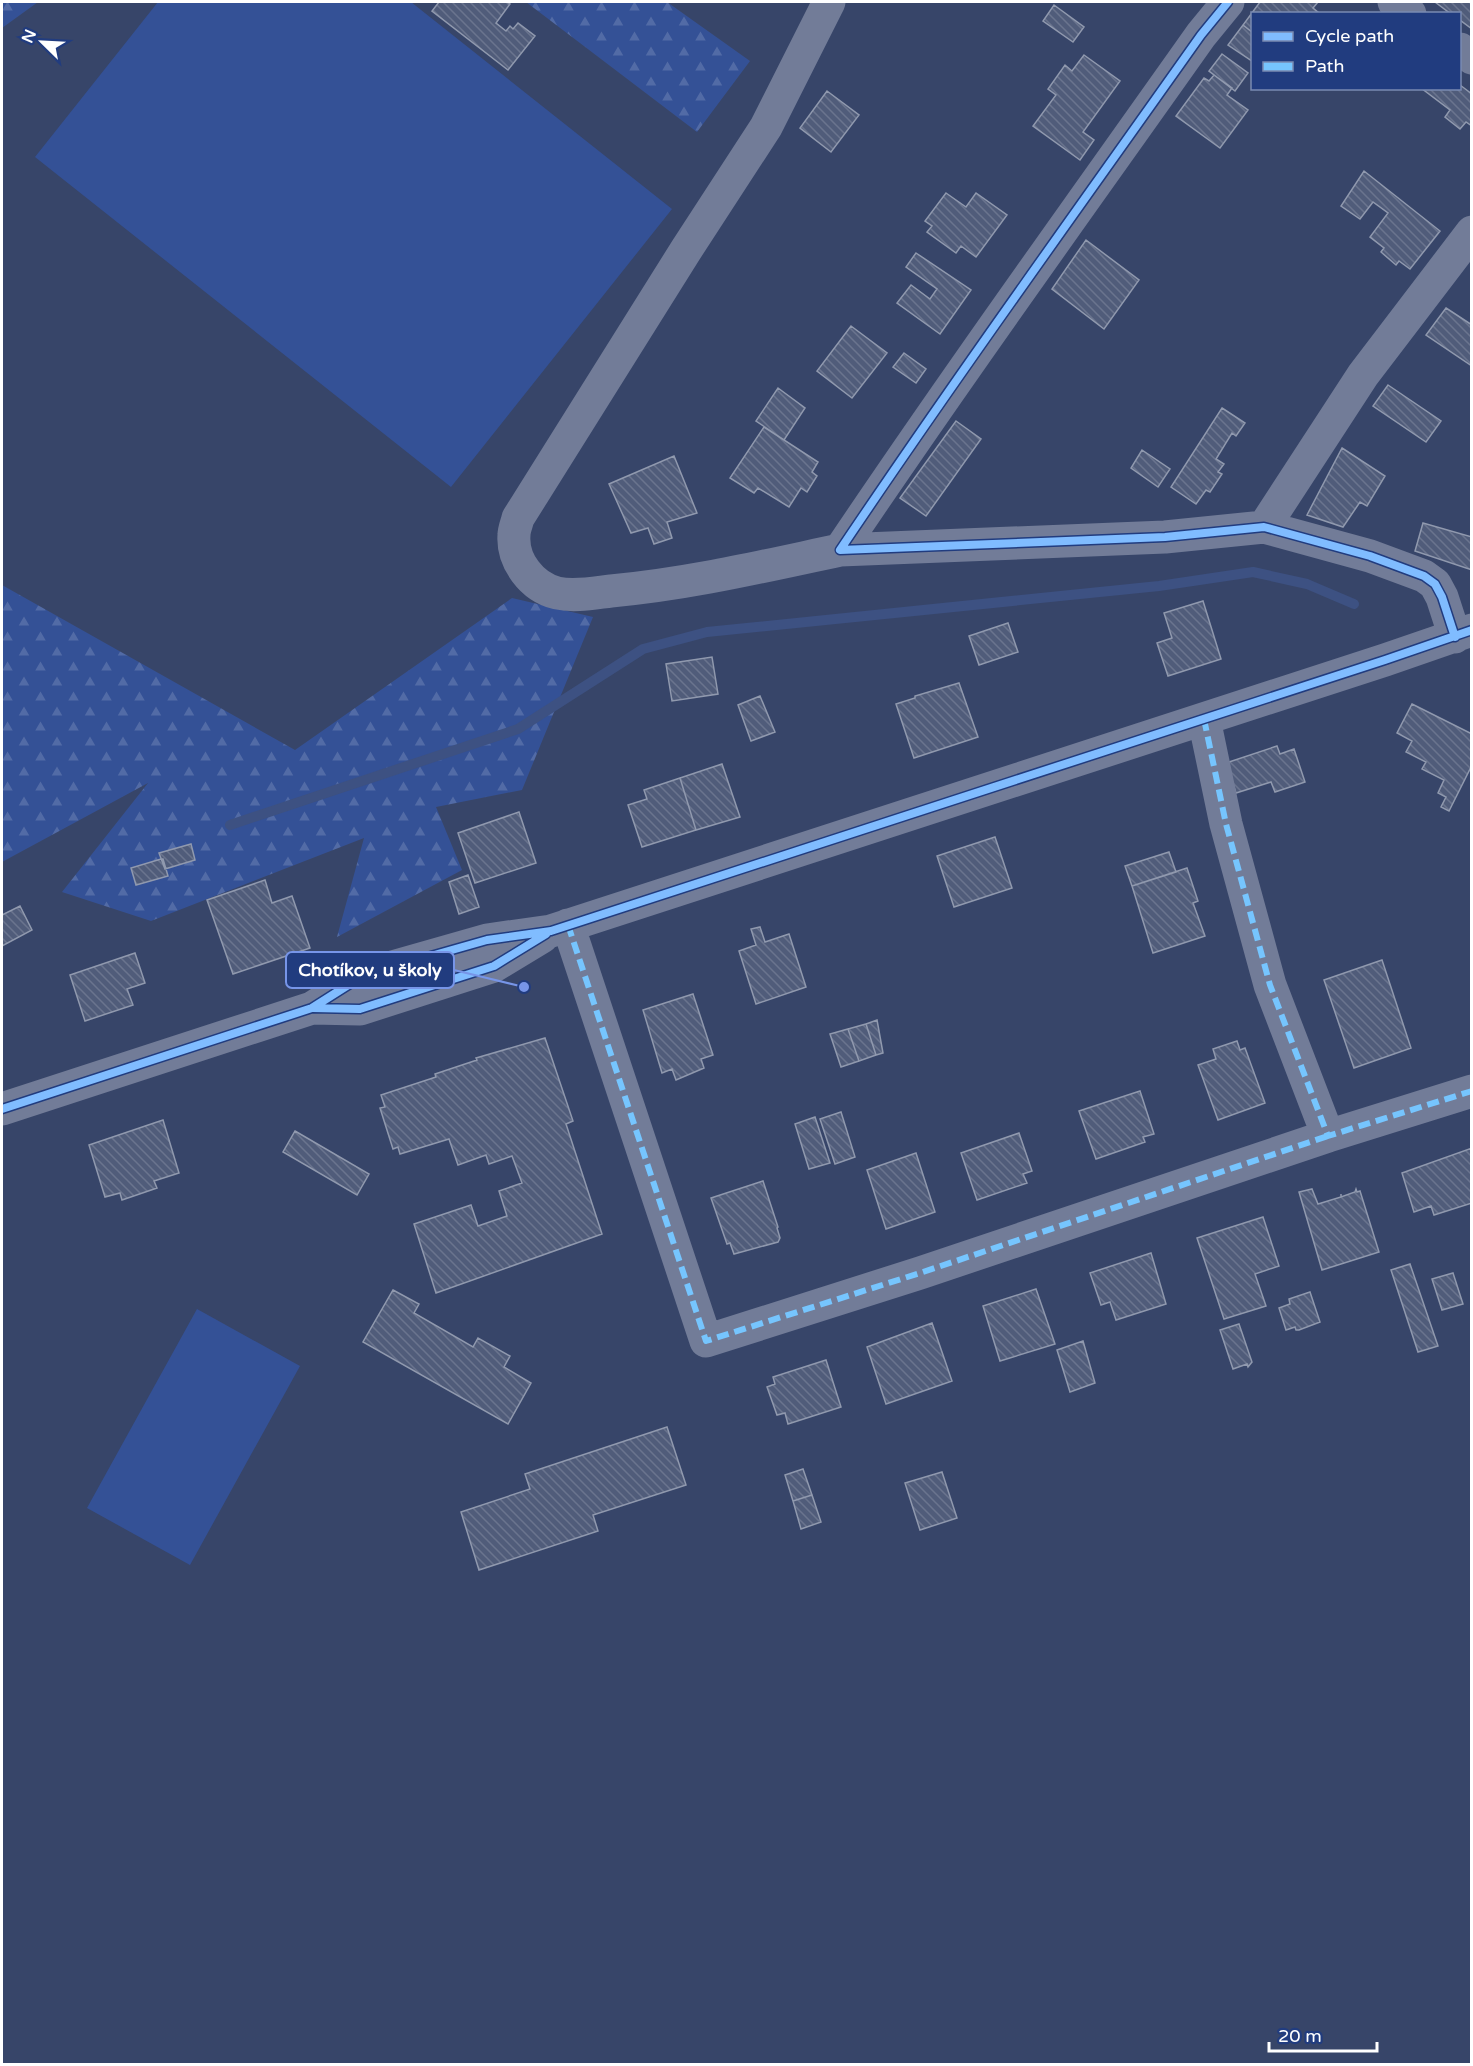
<svg xmlns="http://www.w3.org/2000/svg" width="1473" height="2066" viewBox="0 0 1473 2066" font-family="'Varela Round',sans-serif">
<style>
.forest{fill:url(#forest-firs)}
.pitch{fill:#345196}
.lines{fill:none;stroke-linecap:round;stroke-linejoin:round}
.stream{stroke:#3d5182;stroke-width:10}
.building{fill:url(#building-back-hatch);stroke:#9099ae;stroke-width:1.5}
.minor{stroke:#727c98;stroke-width:33}
.quiet{stroke:#76c5fe;stroke-width:6;stroke-dasharray:12 6;stroke-linecap:butt}
.cycleway-casing{stroke:#213c7f;stroke-width:11}
.cycleway{stroke:#80bcff;stroke-width:8}
.leader{fill:none;stroke:#7795e8;stroke-width:2}
.callout-dot{fill:#7795e8;stroke:#213c7f;stroke-width:2}
.callout{fill:#213c7f;stroke:#7795e8;stroke-width:2}
.callout-label{font-size:18px;text-anchor:middle;font-weight:bold;fill:#fff}
</style>
<defs>
<pattern id="forest-firs" width="22" height="20" patternUnits="userSpaceOnUse" patternTransform="scale(1.5)"><rect width="22" height="20" fill="#345196"/><path d="M5 1l3.5 6h-7zM16 11l3.5 6h-7z" fill="#526ba6"/></pattern>
<pattern id="building-back-hatch" width="6" height="6" patternUnits="userSpaceOnUse" patternTransform="scale(1.5)"><rect width="6" height="6" fill="#505c7a"/><path d="M-1 5l2 2M0 0l6 6M5-1l2 2" fill="none" stroke="#6a748e"/></pattern>
</defs>
<rect width="100%" height="100%" fill="#374569"/>
<!-- forest -->
<path class="forest" d="M2,2H38L2,28Z
M526,2H667L750,61L697,132Z
M2,585L295,750L512,598L593,617L522,790L436,807L462,870L337,937L364,838L151,921L62,892L148,783L2,862Z"/>
<!-- pitch -->
<path class="pitch" d="M158,2H411L672,209L451,487L35,157Z
M197,1309L300,1366L190,1565L87,1508Z"/>
<g class="lines">
<!-- stream -->
<path class="stream" d="M230,825L518,729L643,649L707,632L1159,586L1253,572L1307,584L1354,604"/>
</g>
<!-- building -->
<path class="building" d="M439,2H507L510,4L496,23L506,31L510,26L513,29L518,23L535,36L508,70L432,11Z
M1260,2H1318L1313,8L1319,13L1252,14V32L1243,25Z
M1435,2H1472V29L1460,20V14H1451Z
M1054,5L1084,27L1073,42L1043,21Z
M1243,25L1252,32V61L1228,45Z
M1222,54L1248,73L1235,91L1209,71Z
M1084,55L1120,81L1083,132L1094,140L1080,160L1033,126L1056,95L1048,89L1065,65L1072,71Z
M1214,75L1232,88L1227,95L1248,110L1220,148L1176,116L1204,78L1209,81Z
M1460,85L1472,94V126L1466,122L1460,129L1445,117L1450,110L1421,88H1460Z
M827,91L859,115L831,152L800,128Z
M1364,171L1440,231L1410,269L1399,261L1396,265L1381,252L1384,248L1370,237L1388,213L1373,202L1360,219L1341,206Z
M946,193L966,207L976,193L1007,215L976,257L961,246L956,253L927,232L932,226L925,221Z
M1086,240L1139,280L1104,329L1052,289Z
M916,253L971,290L940,334L897,303L911,285L930,299L937,289L906,267Z
M1446,308L1472,325V366L1426,335Z
M851,326L887,353L852,398L817,371Z
M904,353L926,369L916,383L893,367Z
M1388,385L1441,421L1426,442L1373,406Z
M778,388L805,408L784,440L756,421Z
M1222,408L1245,423L1236,436L1232,433L1216,459L1224,464L1218,472L1222,474L1210,492L1206,490L1196,504L1171,487Z
M956,421L981,439L926,516L900,498Z
M764,427L818,462L812,472L817,476L807,492L801,488L789,507L758,488L754,493L730,478Z
M1342,448L1385,476L1367,506L1360,502L1343,527L1307,515Z
M1142,450L1170,469L1158,487L1131,468Z
M674,456L697,513L667,522L672,538L654,544L648,528L631,533L609,484Z
M1423,523L1472,537V570L1415,551Z
M1203,601L1221,659L1168,676L1157,643L1172,638L1164,613Z
M1008,623L1018,652L979,665L969,636Z
M712,657L718,694L672,701L666,664Z
M959,683L978,737L914,758L896,704L915,698V696Z
M760,696L775,732L751,741L738,705Z
M1412,704L1472,734V765L1449,811L1441,807L1446,797L1438,793L1444,780L1422,769L1426,762L1406,752L1412,741L1397,733Z
M1277,746L1280,754L1294,749L1305,782L1275,792L1271,782L1236,793L1226,763Z
M722,764L740,817L696,830L680,778Z
M680,778L696,830L642,847L628,805L647,799L644,790Z
M519,812L536,863L475,883L458,833Z
M995,837L1012,888L954,907L937,856Z
M191,844L195,860L165,869L159,853Z
M1169,852L1176,872L1132,886L1125,866Z
M161,859H163L168,876L136,885L131,868Z
M1187,868L1198,901L1193,903L1205,936L1153,953L1132,886Z
M468,875L479,907L459,914L449,882Z
M265,880L272,903L292,896L310,948L233,974L207,900Z
M20,906L32,930L2,946V915Z
M760,927L765,942L789,934L806,987L756,1004L739,951L756,945L751,929Z
M135,953L145,983L127,989L133,1005L85,1021L70,975Z
M1382,960L1411,1048L1354,1068L1324,980Z
M693,994L713,1055L701,1059L704,1068L676,1080L672,1069L662,1073L643,1010Z
M877,1020L883,1053L876,1055L866,1024Z
M866,1024L876,1055L859,1061L848,1029Z
M848,1029L859,1061L841,1067L830,1034Z
M545,1038L573,1121L566,1124L602,1234L436,1293L414,1224L471,1205L478,1226L507,1216L499,1191L522,1183L512,1156L489,1164L486,1155L458,1165L449,1139L400,1154L398,1147L393,1149L380,1108L385,1107L381,1095L436,1077L435,1074L477,1060L476,1058Z
M1237,1041L1240,1050L1245,1048L1265,1103L1218,1120L1198,1065L1216,1059L1213,1049Z
M1140,1091L1154,1134L1143,1137L1145,1142L1096,1159L1079,1111Z
M841,1112L855,1157L835,1164L820,1119Z
M815,1117L830,1163L809,1169L795,1124Z
M163,1120L179,1173L154,1181L157,1188L122,1200L120,1193L105,1197L89,1145Z
M295,1131L369,1174L357,1195L283,1152Z
M1019,1133L1032,1171L1023,1174L1027,1183L977,1200L961,1153Z
M1472,1148V1203L1434,1215L1431,1206L1414,1212L1402,1173Z
M916,1153L935,1212L886,1229L867,1170Z
M763,1181L778,1227L777,1228L780,1238L778,1242L734,1254L730,1243L727,1244L711,1198Z
M1312,1189L1318,1204L1341,1197V1194V1197L1355,1192L1356,1189L1357,1192L1360,1191L1379,1252L1322,1270L1299,1192Z
M1263,1217L1279,1266L1255,1274L1266,1306L1224,1319L1197,1238Z
M1151,1253L1166,1304L1116,1320L1110,1302L1101,1305L1090,1273Z
M1410,1264L1438,1346L1418,1352L1391,1270Z
M1453,1273L1463,1304L1442,1310L1432,1279Z
M1036,1289L1055,1344L1000,1361L983,1306Z
M393,1290L419,1304L414,1313L473,1347L478,1338L510,1356L504,1367L531,1383L508,1424L363,1342Z
M1310,1292L1320,1322L1299,1330H1296L1295,1327L1286,1330L1279,1308L1290,1304L1289,1299Z
M932,1323L952,1381L886,1404L867,1347Z
M1239,1324L1252,1362L1248,1367L1247,1364L1233,1369L1220,1330Z
M1083,1341L1095,1383L1070,1392L1057,1350Z
M826,1360L841,1407L788,1424L785,1413L777,1415L767,1387L775,1384L773,1377Z
M667,1427L686,1485L593,1515L598,1531L479,1570L461,1512L530,1489L525,1474Z
M803,1469L812,1495L793,1501L785,1475Z
M942,1472L957,1518L920,1530L905,1483Z
M812,1495L821,1522L801,1529L793,1501Z"/>
<g class="lines">
<!-- minor -->
<path class="minor" d="M829,2L766,127L686,250L518,518C517,523 514,529 514,535C512,561 532,587 557,593C574,597 594,593 611,591C689,584 764,566 840,550
M1228,2L1201,35C1080,206 957,376 840,550L1165,537L1264,527L1370,556L1424,576L1435,584L1442,597L1455,637
M1394,2L1410,14
M1460,49L1472,58
M1264,527L1363,375L1472,232
M1204,719L1226,824L1270,985L1328,1136L1472,1091
M568,925L706,1341L920,1273L1328,1136
M312,1008L360,1009L494,966L542,937
M2,1109L312,1008L364,975L487,940L551,931L1385,660L1472,630"/>
<!-- quiet -->
<path class="quiet" d="M1204,719L1226,824L1270,985L1328,1136L1472,1091
M568,925L706,1341L920,1273L1328,1136"/>
<defs>
<path id="cycleway" d="M1228,2L1201,35C1080,206 957,376 840,550L1165,537L1264,527L1370,556L1424,576L1435,584L1442,597L1455,637
M313,1008L360,1009L494,966L546,934
M2,1109L312,1008L364,975L487,940L551,931L1385,660L1472,630"/>
</defs>
<!-- cycleway casing -->
<use href="#cycleway" class="cycleway-casing"/>
<!-- cycleway -->
<use href="#cycleway" class="cycleway"/>
</g>
<!-- callouts -->
<path class="leader" d="M524 987L454 970"/>
<circle class="callout-dot" cx="524" cy="987" r="6"/>
<rect class="callout" x="286" y="952" width="168" height="36" rx="6"/>
<g class="callout-label">
<text x="370" y="976">Chotíkov, u školy</text>
</g>
<!-- border -->
<rect width="1473" height="2066" fill="none" stroke="#ffffff" stroke-width="6"/>
<!-- legend -->
<rect x="1251" y="12" width="210" height="78" fill="#213c7f" stroke="#7a8ab2" stroke-width="1.5"/>
<rect x="1263" y="32" width="30" height="9" fill="#80bcff" stroke="#7a8ab2" stroke-width="1.5"/>
<text x="1305" y="42" font-size="18" fill="#ffffff">Cycle path</text>
<rect x="1263" y="62" width="30" height="9" fill="#76c5fe" stroke="#7a8ab2" stroke-width="1.5"/>
<text x="1305" y="72" font-size="18" fill="#ffffff">Path</text>
<!-- north arrow -->
<g transform="translate(42 42) rotate(294)" stroke="#213c7f" stroke-width="4.5" paint-order="stroke">
<path d="M0-4.5L10 22L0 15L-10 22Z" fill="#ffffff"/>
<text y="-9" font-size="16" font-weight="bold" text-anchor="middle" fill="#ffffff">N</text>
</g>
<!-- scale -->
<path d="M1269 2042v9h108v-9" fill="none" stroke="#ffffff" stroke-width="3"/>
<text x="1278" y="2042" font-size="18" fill="#ffffff" stroke="#213c7f" stroke-width="4.5" paint-order="stroke">20 m</text>
</svg>
